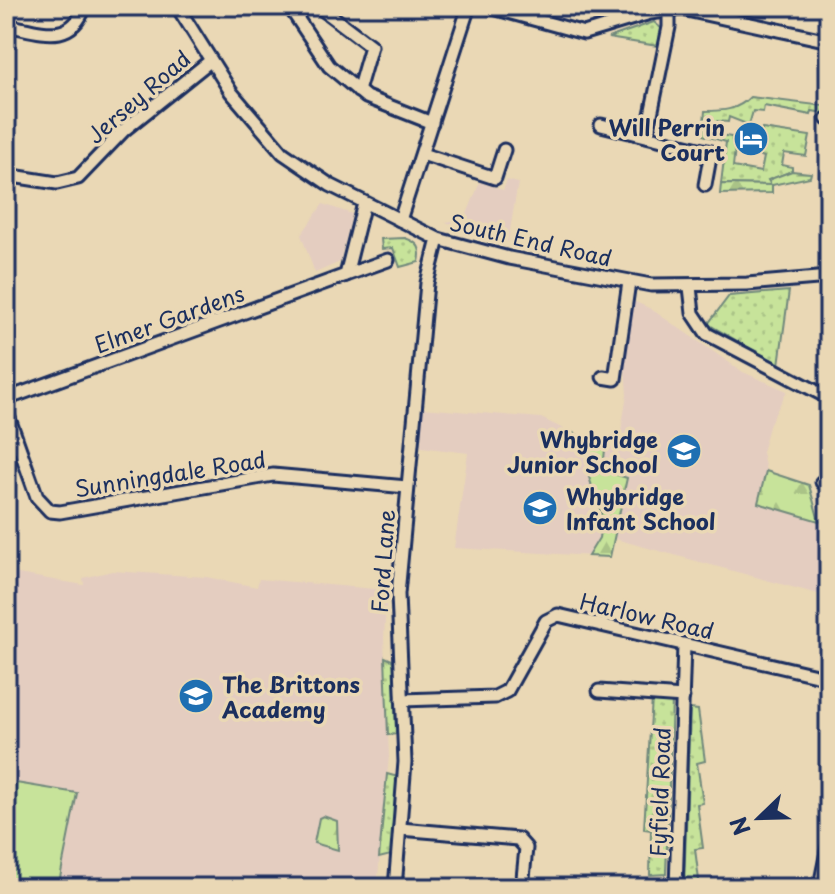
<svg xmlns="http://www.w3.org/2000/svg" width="835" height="894" font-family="'Playpen Sans',sans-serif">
<defs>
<pattern id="grass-dots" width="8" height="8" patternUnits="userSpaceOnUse" patternTransform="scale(2)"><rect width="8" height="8" fill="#c7e39a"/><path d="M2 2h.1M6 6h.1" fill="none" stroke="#aac387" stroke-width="1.8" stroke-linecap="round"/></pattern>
<pattern id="forest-firs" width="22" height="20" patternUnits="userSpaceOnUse" patternTransform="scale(2)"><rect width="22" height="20" fill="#c7e39a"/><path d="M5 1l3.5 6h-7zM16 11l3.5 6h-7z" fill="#aac387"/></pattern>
</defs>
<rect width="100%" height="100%" fill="#ead8b5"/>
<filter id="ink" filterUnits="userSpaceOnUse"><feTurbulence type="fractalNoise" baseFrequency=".0125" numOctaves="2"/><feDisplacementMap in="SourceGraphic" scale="16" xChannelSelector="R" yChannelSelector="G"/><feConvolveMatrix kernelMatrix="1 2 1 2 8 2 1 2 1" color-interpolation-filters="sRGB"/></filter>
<g filter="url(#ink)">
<g fill="#e4cdc0">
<polygon points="507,180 518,183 508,242 445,222 465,219 480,182 503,190"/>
<polygon points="323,204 352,214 340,262 315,273 301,235"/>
<polygon points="631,300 651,309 743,372 787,391 770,423 762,452 766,471 758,503 819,521 829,546 829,597 615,539 610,557 454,548 468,453 421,447 423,408 541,418 605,449 619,442 627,395 624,354"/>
<polygon points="112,571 206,577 257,587 259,579 387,590 384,638 389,756 377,888 6,888 6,572 84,585 83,578"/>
</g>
<g fill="url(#grass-dots)" stroke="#71897c" stroke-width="2">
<polygon points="654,22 662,29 658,46 608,38"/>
<path d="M750,97L825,106L824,113L812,111L811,115L764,106L763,112L753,111L749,125L729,117L728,122L717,121L715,134L747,140L745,149L735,148L733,167L761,172L764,157L758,155L762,129L810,136L806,156L784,153L782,165L792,167V171L769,180L772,185L721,184L726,142L703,135L705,111C723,111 738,110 750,97Z"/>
<path d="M405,238C419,243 422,248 419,262L400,267L393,248L382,249L381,239Z"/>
<polygon points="789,291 779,365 708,324 729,296"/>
<polygon points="385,657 392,660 394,665 396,734 388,735"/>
<polygon points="652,698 672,700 666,874 650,875 651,830 644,829"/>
<polygon points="690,709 698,710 705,761 697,763 703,803 697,804 703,848 695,849 700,888 684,888"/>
<polygon points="387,774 398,777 391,855 379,858"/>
</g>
<g fill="url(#forest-firs)" stroke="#71897c" stroke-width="2">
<polygon points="792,171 811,173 810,177 772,185 772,193 720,194 721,184 771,185 768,180"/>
<polygon points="575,434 605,449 603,470 627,478 610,557 588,556 599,538 602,517 589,477 590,456"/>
<polygon points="766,471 809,485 819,521 758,503"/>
<polygon points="323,816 337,821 338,850 314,843 319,818"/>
</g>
<polygon fill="#c7e39a" stroke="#71897c" stroke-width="2" points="16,783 77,793 58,888 6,888 6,833"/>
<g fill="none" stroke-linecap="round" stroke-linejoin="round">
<defs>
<g id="minor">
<polyline points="177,6 231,92 283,153 330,185 438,239 509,258 651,285 747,284 829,277"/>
<polyline points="289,6 329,66 366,97 432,123"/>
<polyline points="318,6 371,46 358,91"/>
<polyline points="486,6 584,33 650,13 682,9 829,41"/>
<path d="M6,25C40,31 71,46 85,6"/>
<polyline points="827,119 829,119"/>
<polyline points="601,125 711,152 705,185"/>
<polyline points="647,134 669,27 669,9"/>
<polyline points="422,154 495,178 504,150"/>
<polyline points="6,175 57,183 78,178 124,130 210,61"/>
<polyline points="400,220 469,6"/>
<polyline points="346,275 388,260"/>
<polyline points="690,287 693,313 707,334 829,398"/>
<polyline points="603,377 615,379 629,282"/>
<polyline points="6,399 346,275 364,203"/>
<polyline points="6,410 37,497 50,511 60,512 273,475 407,487"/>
<polyline points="822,482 829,484"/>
<polyline points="599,691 683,697"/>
<polyline points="402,700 495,697 507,691 546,621 558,615 829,678"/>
<polyline points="400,829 518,839 526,848 522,888"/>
<polyline points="821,881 829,842"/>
<polyline points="395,888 405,762 398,594 427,283 438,239"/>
<polyline points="676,888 684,645"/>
</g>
</defs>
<use href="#minor" stroke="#1b2f5e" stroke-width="17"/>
<use href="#minor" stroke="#ead8b5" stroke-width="11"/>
</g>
</g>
<defs>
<symbol id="hotel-disc" viewBox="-11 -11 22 22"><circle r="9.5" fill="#1f6fb2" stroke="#ead8b5"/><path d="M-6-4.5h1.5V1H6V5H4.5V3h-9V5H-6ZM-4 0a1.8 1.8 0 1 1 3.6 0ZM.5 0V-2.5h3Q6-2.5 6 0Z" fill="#fff"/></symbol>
<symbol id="school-disc" viewBox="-11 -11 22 22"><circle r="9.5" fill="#1f6fb2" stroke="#ead8b5"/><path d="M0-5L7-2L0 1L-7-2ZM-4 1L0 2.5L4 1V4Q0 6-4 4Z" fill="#fff"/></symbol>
</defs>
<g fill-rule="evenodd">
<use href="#hotel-disc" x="731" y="119" width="40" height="40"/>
<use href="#school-disc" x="664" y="431" width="40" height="40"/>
<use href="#school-disc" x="520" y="488" width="40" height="40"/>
<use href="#school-disc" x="176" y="676" width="40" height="40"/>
</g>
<g text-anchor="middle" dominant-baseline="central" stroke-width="7" stroke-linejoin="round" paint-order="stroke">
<g font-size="22" fill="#1b2f5e" stroke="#ead8b5">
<text transform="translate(138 96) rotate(-41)">Jersey Road</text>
<text transform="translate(531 239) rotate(13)">South End Road</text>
<text transform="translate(169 318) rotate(-20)">Elmer Gardens</text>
<text transform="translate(170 473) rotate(-9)">Sunningdale Road</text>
<text transform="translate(382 561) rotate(-86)">Ford Lane</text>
<text transform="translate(647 615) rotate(13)">Harlow Road</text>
<text transform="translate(659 792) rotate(-88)">Fyfield Road</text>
</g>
<g font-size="22" font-weight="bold" fill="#1b2f5e" stroke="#ead8b5" text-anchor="end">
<text x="725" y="126">Will Perrin<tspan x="725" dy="25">Court</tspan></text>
<text x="658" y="438">Whybridge<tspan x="658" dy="25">Junior School</tspan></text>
<text x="566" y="495" text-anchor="start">Whybridge<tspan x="566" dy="25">Infant School</tspan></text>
<text x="222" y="683" text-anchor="start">The Brittons<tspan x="222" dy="25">Academy</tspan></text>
</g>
</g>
<rect width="835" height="894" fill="none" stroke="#ead8b5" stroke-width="32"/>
<rect x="16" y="16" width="803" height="862" fill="none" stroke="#1b2f5e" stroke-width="3" filter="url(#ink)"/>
<g transform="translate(759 818) rotate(247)" stroke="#ead8b5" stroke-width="6" paint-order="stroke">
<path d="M0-6L14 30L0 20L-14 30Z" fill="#1b2f5e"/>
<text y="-12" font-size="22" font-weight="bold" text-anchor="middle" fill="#1b2f5e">N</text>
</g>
</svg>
